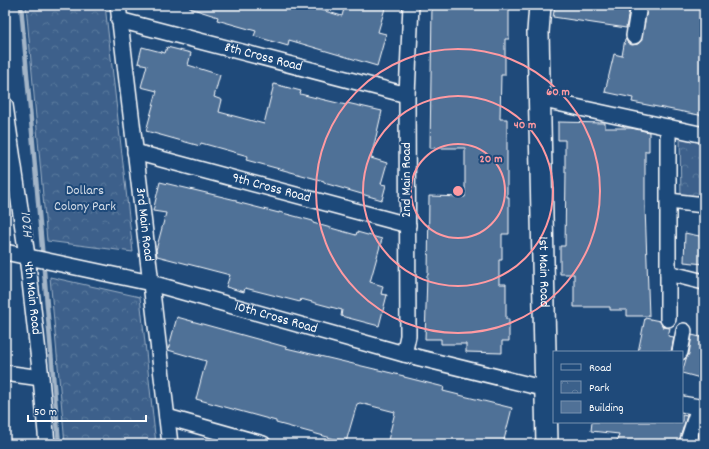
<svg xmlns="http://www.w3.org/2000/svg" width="709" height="449" font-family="Dekko,sans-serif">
<defs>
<pattern id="park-crowns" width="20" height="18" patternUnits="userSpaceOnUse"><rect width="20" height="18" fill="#3c618b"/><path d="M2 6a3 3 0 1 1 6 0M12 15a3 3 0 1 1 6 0" fill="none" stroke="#59799c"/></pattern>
</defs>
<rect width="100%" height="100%" fill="#1f4a7a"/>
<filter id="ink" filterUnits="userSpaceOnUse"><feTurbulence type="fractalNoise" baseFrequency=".025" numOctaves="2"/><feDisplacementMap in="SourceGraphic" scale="8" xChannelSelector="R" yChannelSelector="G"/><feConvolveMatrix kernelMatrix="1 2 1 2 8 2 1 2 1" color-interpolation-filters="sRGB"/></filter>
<g filter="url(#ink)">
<g fill="url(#park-crowns)" stroke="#9eb0c5">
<polygon points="26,5 105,5 133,252 47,241"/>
<polygon points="680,136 704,141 704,201 681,199"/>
<polygon points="50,277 140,297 156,444 65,444"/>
</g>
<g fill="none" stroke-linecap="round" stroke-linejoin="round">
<polyline stroke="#a3b5c8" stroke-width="4.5" points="21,5 59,444"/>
</g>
<g fill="#507197" stroke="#fff">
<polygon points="190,5 304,5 342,16 345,5 386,5 378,32 386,34 377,66 289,40 288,46 254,36 256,31 217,20 218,17 190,8"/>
<polygon points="432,5 509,6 509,39 505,39 505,75 501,75 500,119 507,119 507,197 509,197 509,234 502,234 502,260 499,260 499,284 506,284 506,319 509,319 509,341 502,341 502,353 466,352 466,344 441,344 441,339 425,339 427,275 428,275 429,196 465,197 465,148 430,148"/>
<polygon points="555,5 630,5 626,28 553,17"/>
<polygon points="648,5 704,5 704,26 701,39 704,39 704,116 632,102 633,98 605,92 614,54 622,56 625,39 628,43 632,45 638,44 641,41"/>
<polygon points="142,47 165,53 167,47 191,53 188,65 220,75 214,97 222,100 219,112 264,124 274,84 301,91 300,94 346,105 347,103 382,111 371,158 387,163 381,184 386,185 382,200 324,183 324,181 246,160 248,156 201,143 200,146 146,131 157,91 141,87 147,65 138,63"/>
<polygon points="558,122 605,123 605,128 631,128 649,132 649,151 645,151 645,207 649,316 627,316 627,310 610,310 610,307 574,307 574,274 560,274 560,246 565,246 566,172 565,172 565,140 558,140"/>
<polygon points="160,182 236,200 236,202 279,213 279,212 313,221 313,223 356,235 357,232 382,239 370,282 383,286 381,294 387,295 379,326 341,316 342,310 301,299 300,302 245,288 244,292 226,287 230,275 157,256 156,250 166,213 153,211"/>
<polygon points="685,233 704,237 704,264 684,262"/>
<polygon points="177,317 286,347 286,348 404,376 404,377 444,387 443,391 512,408 503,444 387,444 395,412 360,403 357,404 346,442 276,423 276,421 196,399 206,361 168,350"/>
<polygon points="645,318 660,321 663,327 670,328 668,336 674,337 671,352 638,352"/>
<polygon points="692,335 704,338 704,379 682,373 686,359 689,354"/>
<polygon points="682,415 687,416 678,444 616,444 619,434 591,431 592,422 682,422"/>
<polygon points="704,421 704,444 696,444"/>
</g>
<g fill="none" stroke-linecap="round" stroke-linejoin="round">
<defs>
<g id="street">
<path id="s1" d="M118,5L170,444"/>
<path id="s2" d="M119,20L407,95"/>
<polyline points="634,36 639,5"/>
<polyline points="539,99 704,135"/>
<path id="s3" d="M5,105L27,256L41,378L47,444"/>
<polyline points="668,127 668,319"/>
<path id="s4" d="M135,152L408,225"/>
<polyline points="669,201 704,205"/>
<path id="s5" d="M5,252L151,283L404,354L546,389L554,390"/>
<polyline points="668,273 704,282"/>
<polyline points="680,352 684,331"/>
<polyline points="404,354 408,336 407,95 411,5"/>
<polyline points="5,373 41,378"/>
<polyline points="682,404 704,408"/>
<polyline points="167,417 263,444"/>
<polyline points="687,444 699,407"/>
</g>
<g id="secondary">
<path id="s6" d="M540,5L538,32L547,444"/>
</g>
</defs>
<use href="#street" stroke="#fff" stroke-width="18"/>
<use href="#secondary" stroke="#fff" stroke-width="24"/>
<use href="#street" stroke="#1f4a7a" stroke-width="15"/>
<use href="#secondary" stroke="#1f4a7a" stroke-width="21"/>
</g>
</g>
<g fill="none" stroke="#ff9aa2" stroke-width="2">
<circle cx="458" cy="191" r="47"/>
<circle cx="458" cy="191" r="95"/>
<circle cx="458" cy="191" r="142"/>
</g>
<g text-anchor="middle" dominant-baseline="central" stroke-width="4" stroke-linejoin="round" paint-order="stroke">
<g font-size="14" fill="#fff" stroke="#1f4a7a">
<text stroke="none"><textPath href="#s2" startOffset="149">8th Cross Road</textPath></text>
<text transform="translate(407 180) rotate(-90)">2nd Main Road</text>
<text stroke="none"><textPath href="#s4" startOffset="141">9th Cross Road</textPath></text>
<text stroke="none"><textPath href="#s1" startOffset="221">3rd Main Road</textPath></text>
<text stroke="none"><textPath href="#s6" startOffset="267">1st Main Road</textPath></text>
<text stroke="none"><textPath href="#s3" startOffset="195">4th Main Road</textPath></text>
<text stroke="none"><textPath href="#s5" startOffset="279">10th Cross Road</textPath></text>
</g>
<g font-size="14" fill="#d8dfe8" stroke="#1f4a7a">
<text x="85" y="191">Dollars<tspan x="85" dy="16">Colony Park</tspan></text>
</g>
<g font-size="15" font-style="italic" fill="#d8e0e8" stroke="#1f4a7a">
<text transform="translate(28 226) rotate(-95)">H201</text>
</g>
</g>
<circle cx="458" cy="191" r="6" fill="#ff9aa2" stroke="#1f4a7a" stroke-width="2"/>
<g font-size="12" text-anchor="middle" font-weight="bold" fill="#ff9aa2" stroke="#1f4a7a" stroke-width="4" stroke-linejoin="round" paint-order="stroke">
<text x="558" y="95">60 m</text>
<text x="525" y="128">40 m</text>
<text x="491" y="162">20 m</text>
</g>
<rect width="709" height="449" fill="none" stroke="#1f4a7a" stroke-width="20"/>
<rect x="10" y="10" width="689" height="429" fill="none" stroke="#fff" stroke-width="1.5" filter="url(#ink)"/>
<rect x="553" y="351" width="130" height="72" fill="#1f4a7a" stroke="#7992af"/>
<rect x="561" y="364" width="20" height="6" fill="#1f4a7a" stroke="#7992af"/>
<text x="589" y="371" font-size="12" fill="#ffffff">Road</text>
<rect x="561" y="381" width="20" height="12" fill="url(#park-crowns)" stroke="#7992af"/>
<text x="589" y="391" font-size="12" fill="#ffffff">Park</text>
<rect x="561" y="401" width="20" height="12" fill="#507197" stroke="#7992af"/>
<text x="589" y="411" font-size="12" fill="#ffffff">Building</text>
<path d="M28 415v6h118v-6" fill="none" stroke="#ffffff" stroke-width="2"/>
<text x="34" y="415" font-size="12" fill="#ffffff" stroke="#1f4a7a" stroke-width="3" paint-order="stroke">50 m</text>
</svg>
